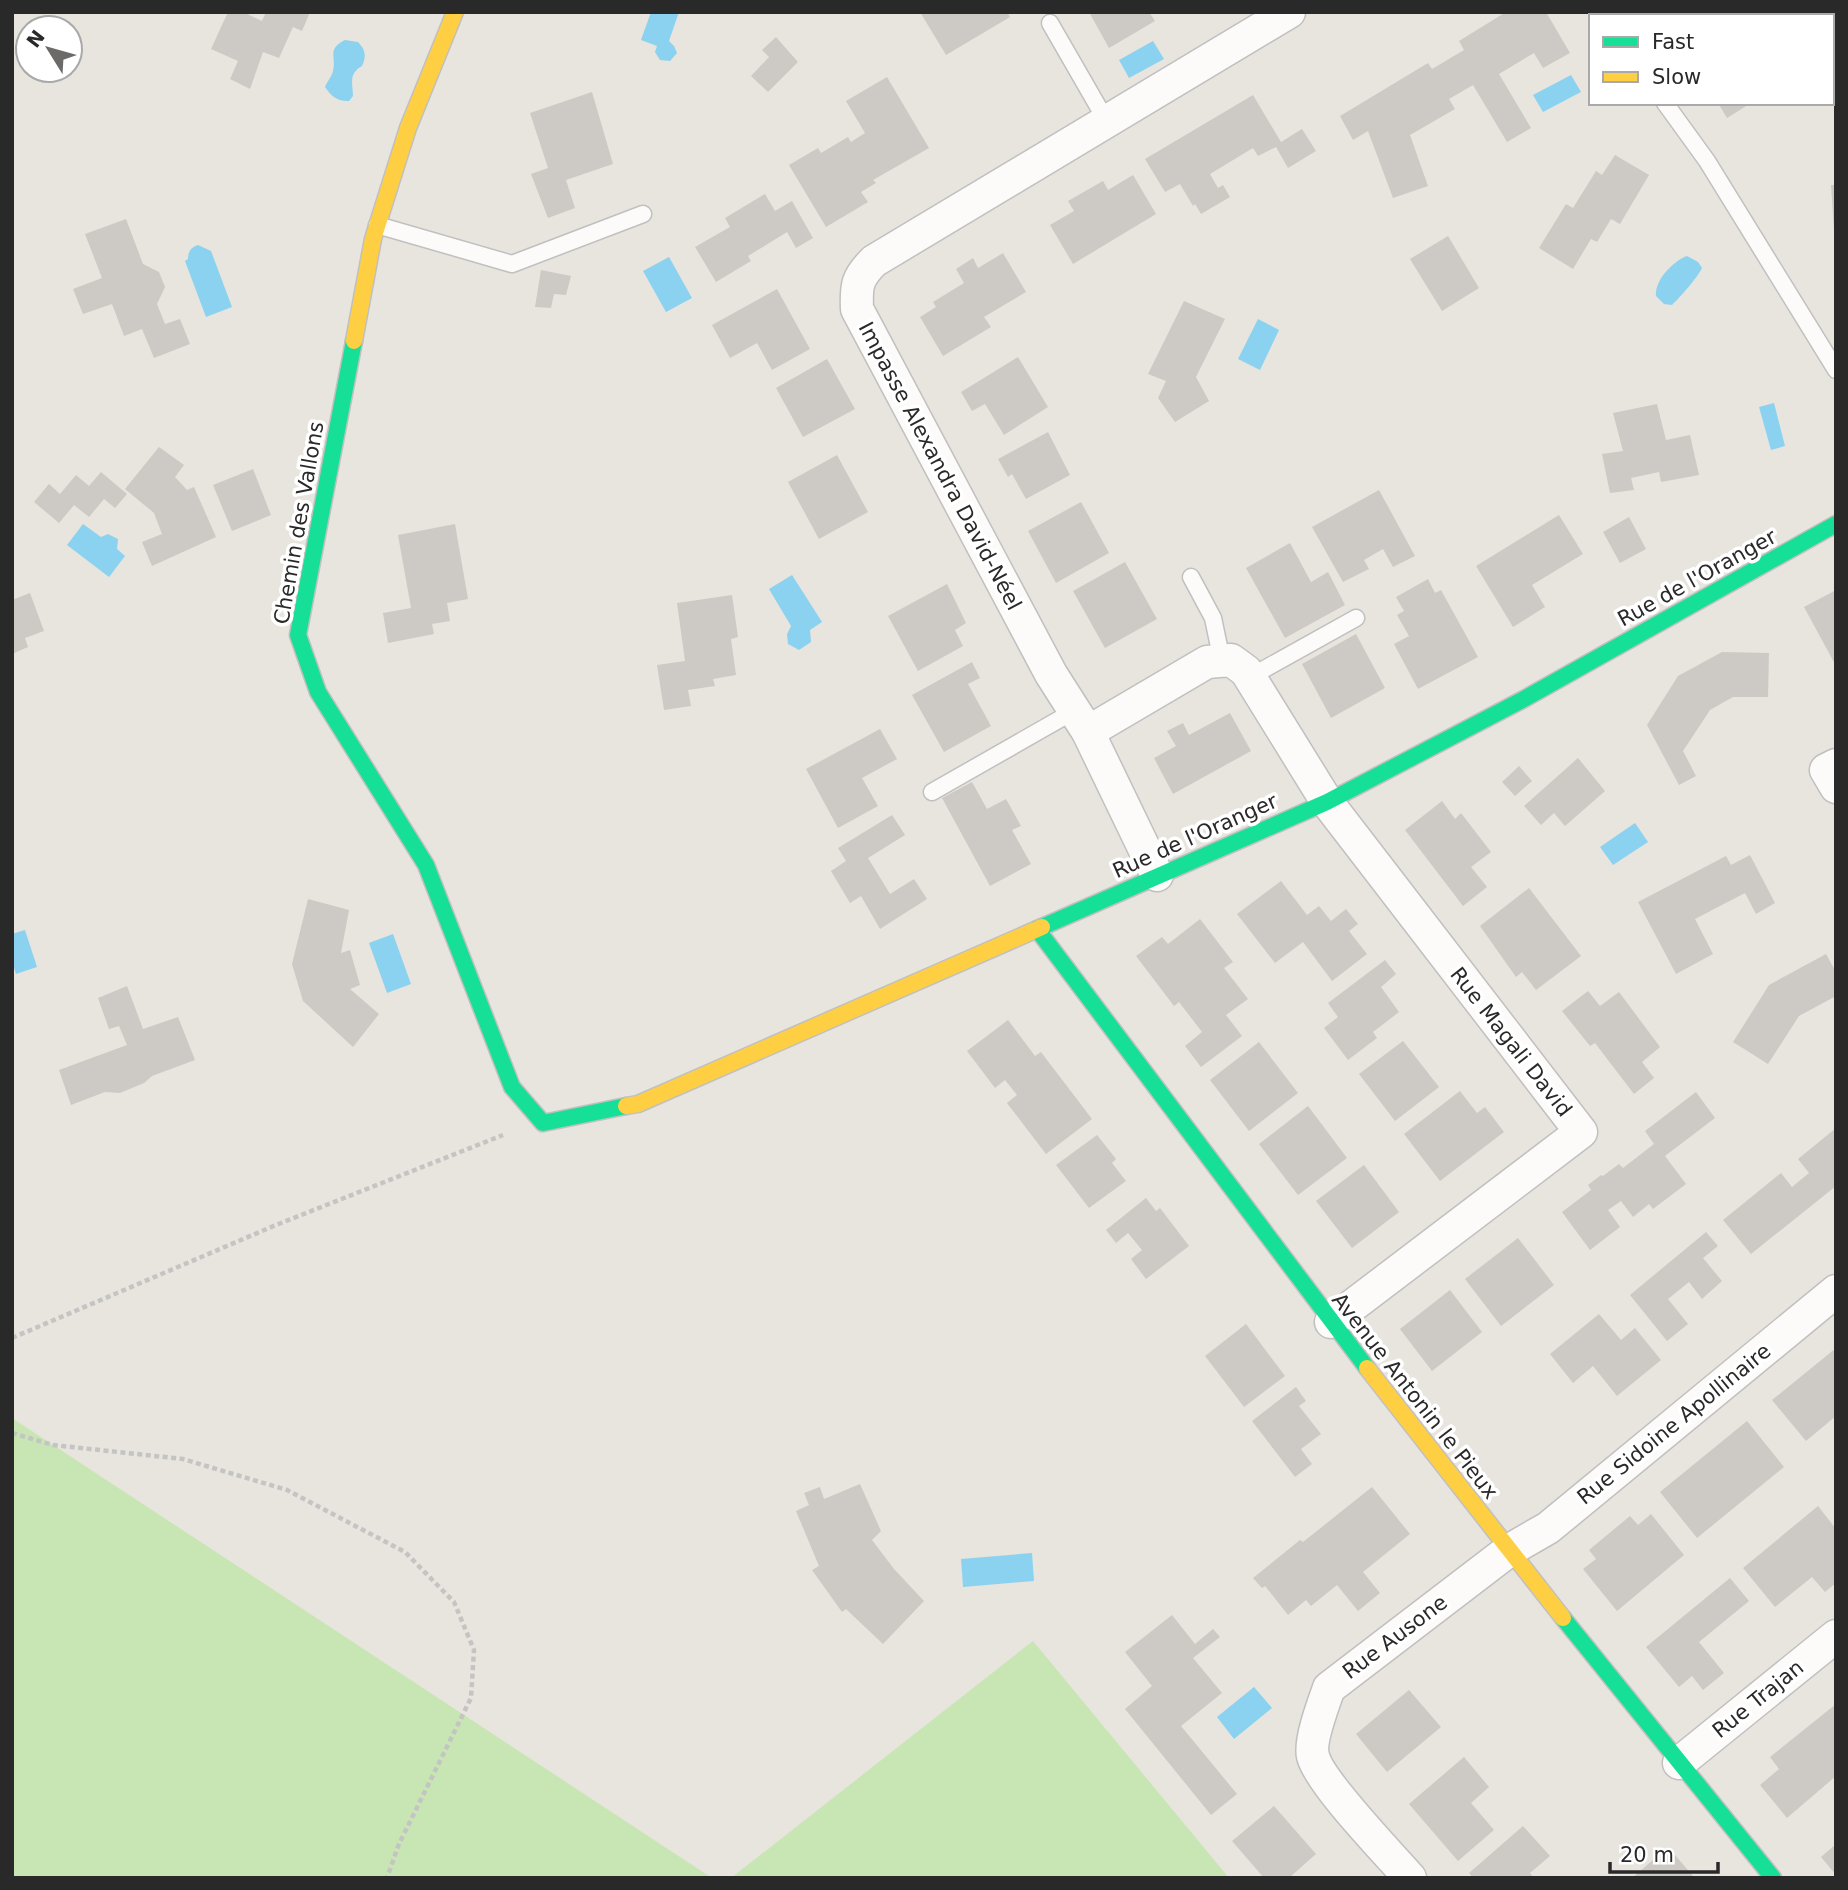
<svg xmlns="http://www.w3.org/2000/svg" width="1848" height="1890" font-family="'DejaVu Sans',sans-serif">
<rect width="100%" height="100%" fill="#e8e4de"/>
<g fill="#c7e6b4">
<polygon points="12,1418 712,1878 12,1878"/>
<polygon points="1033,1641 1229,1878 731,1878"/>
</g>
<g fill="#8bd2f0">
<polygon points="651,12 679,12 669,41 674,46 677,53 670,61 660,60 655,52 657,46 641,40"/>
<path d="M345,40L358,42C365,49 367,56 362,66C348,74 353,83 353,96L349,101C338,102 331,96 325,87C327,82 332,76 333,71C337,56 326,50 345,40Z"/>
<polygon points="1153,41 1164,59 1129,78 1119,60"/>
<polygon points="1571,75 1581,92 1543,112 1533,95"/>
<path d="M198,245L211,251L232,307L206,317L185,261L188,259C188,252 191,247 198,245Z"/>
<path d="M1687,256L1698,262L1702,268C1698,277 1680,297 1672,305L1664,304L1656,296C1654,281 1673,261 1687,256Z"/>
<polygon points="669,257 692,298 666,312 643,271"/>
<polygon points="1258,319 1279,330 1260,370 1238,359"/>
<polygon points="1774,403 1785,446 1771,450 1759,407"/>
<polygon points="83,524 101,537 108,534 118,539 117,549 125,556 109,577 67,545"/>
<polygon points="792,575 822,622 810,630 811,642 799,650 788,644 787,634 791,626 769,589"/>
<polygon points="1635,823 1648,842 1613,865 1600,847"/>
<polygon points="25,930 37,967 16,974 12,961 12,934"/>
<polygon points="393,934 411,984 387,993 369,943"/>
<polygon points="1032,1553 1034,1581 963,1587 961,1559"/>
<polygon points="1254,1687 1272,1708 1234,1739 1217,1717"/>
</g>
<g fill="#cdcac5">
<polygon points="228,12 243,12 262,21 266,12 310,12 302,31 293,27 279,58 263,52 250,89 230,79 238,61 211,49"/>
<polygon points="920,12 1007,12 1010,17 946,55"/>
<polygon points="1089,12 1149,12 1155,21 1109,48"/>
<polygon points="1506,12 1546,12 1570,53 1543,68 1534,53 1499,74 1531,128 1507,142 1473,85 1449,99 1455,109 1410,135 1428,186 1393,198 1368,131 1353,140 1340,116 1428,63 1432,69 1464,50 1459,41"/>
<polygon points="1799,12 1836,12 1836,49 1832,51 1832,16 1801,16"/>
<polygon points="776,37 798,62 768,92 751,76 769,57 762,50"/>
<polygon points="887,77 929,148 873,180 876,183 861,192 868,202 826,227 789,165 818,148 821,153 848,137 851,142 865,133 846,101"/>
<polygon points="592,92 613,164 566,180 575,208 548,218 531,174 548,168 530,113"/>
<polygon points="1253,95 1281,142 1302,129 1316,151 1288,168 1276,147 1258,156 1253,148 1210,174 1218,188 1223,185 1230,197 1201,214 1195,204 1193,206 1180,184 1165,192 1145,159"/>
<polygon points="1718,103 1751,103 1727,118"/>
<polygon points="1615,155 1649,175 1620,224 1611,219 1597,242 1591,239 1573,269 1539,248 1566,204 1573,208 1596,171 1602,175"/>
<polygon points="1133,175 1156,214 1073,264 1050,225 1074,211 1068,201 1103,181 1108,190"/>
<polygon points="1831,185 1836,185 1836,231 1834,231"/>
<polygon points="765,194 775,211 792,201 813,238 796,248 787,232 748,256 751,261 716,282 695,247 730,227 725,218"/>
<polygon points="126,219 143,264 159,272 165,287 157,304 165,324 180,319 190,344 154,358 142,329 124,336 112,304 83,314 73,289 102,278 85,234"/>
<polygon points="1448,236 1479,288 1442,311 1410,259"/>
<polygon points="1003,253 1026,292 984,317 991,327 943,356 920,317 936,307 933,302 964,283 956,269 973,258 978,268"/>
<polygon points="541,270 571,276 566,295 554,294 551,308 535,307"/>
<polygon points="777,289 810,349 772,370 757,343 730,358 712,325"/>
<polygon points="1184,301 1225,319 1196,377 1209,401 1175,422 1158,398 1166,381 1148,374"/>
<polygon points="1018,357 1048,407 1004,435 985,404 972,411 961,392"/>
<polygon points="827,359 855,409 803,437 776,388"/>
<polygon points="1657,404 1666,440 1690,435 1699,475 1661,482 1659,472 1631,478 1634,490 1610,493 1602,454 1623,451 1613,413"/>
<polygon points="1048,432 1070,475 1026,499 1012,474 1008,477 998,459"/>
<polygon points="159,447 184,465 175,477 187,490 194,487 216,537 152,566 142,542 162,534 154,513 125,489"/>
<polygon points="837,455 868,512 819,539 788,482"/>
<polygon points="253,469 271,515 232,531 213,485"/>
<polygon points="101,472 127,494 115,508 104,499 89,517 74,505 59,523 34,502 49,484 60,494 76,475 89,486"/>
<polygon points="1379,490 1415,556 1393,567 1383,549 1364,560 1369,569 1343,582 1312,527"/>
<polygon points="1081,502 1109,553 1056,583 1028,531"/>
<polygon points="1559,515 1583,554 1532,585 1545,607 1513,627 1476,566"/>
<polygon points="1629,517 1646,549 1620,563 1603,532"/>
<polygon points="455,524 468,599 447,603 450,621 432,624 434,634 388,643 383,613 411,608 398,535"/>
<polygon points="1290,543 1311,582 1328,572 1345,605 1285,638 1246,568"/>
<polygon points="1125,562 1157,619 1105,648 1073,591"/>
<polygon points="1428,579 1435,593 1441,590 1478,657 1418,689 1394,644 1409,636 1397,615 1404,611 1396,597"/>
<polygon points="947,584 966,623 955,630 963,646 918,671 888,616"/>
<polygon points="1836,590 1836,666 1804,607"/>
<polygon points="30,593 44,631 25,638 28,647 12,654 12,600"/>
<polygon points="732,595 738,637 731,639 736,675 713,679 715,686 688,690 691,706 664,710 657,665 685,661 677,603"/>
<polygon points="1356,634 1385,688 1331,718 1302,664"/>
<polygon points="1722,652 1769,653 1768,697 1733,697 1710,710 1683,751 1696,776 1679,785 1647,725 1678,676"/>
<polygon points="972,662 980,678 968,684 991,726 944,752 912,695"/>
<polygon points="1230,713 1251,751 1173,794 1154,758 1176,746 1167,731 1183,723 1189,735"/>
<polygon points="880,729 897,759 862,778 878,806 838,828 806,769"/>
<polygon points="1578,758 1605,791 1565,826 1554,813 1541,825 1524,806"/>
<polygon points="1519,766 1532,781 1515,796 1502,782"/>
<polygon points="972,782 987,809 1006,799 1021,826 1012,830 1031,864 990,886 942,798"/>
<polygon points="1442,801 1455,819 1461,813 1491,852 1471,867 1487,887 1463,906 1405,830"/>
<polygon points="892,815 905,835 868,858 890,894 914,879 927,899 880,929 861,896 850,903 831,871 846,861 838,848"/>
<polygon points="1750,855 1775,903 1756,914 1745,893 1695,919 1713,954 1676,974 1638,902 1726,856 1731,865"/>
<polygon points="1281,881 1307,915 1319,906 1331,921 1346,909 1358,924 1349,931 1367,954 1332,981 1303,942 1275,963 1237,914"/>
<polygon points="1529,888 1581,956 1536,990 1522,972 1516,977 1480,926"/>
<polygon points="308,899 349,910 341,953 350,950 360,985 350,989 379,1014 353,1047 303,1001 292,964"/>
<polygon points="1200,919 1233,962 1224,968 1248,999 1226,1015 1242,1036 1201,1067 1185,1046 1202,1032 1179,1002 1174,1006 1136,956 1162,937 1168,944"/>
<polygon points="1826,954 1836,972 1836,996 1799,1016 1768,1064 1733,1042 1769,985"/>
<polygon points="1385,960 1396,974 1381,987 1399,1012 1373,1032 1377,1038 1348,1060 1324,1028 1338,1017 1328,1003"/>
<polygon points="127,986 143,1029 178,1017 195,1060 152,1076 144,1083 120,1093 105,1092 71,1105 59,1070 127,1045 119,1026 109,1029 98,998"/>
<polygon points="1588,991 1600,1006 1619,992 1660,1047 1642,1062 1654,1078 1634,1094 1595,1043 1590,1046 1562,1011"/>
<polygon points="1008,1020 1035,1056 1041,1052 1092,1119 1046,1154 1007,1103 1017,1095 1005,1080 995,1088 967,1051"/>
<polygon points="1403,1041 1439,1087 1395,1121 1359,1074"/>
<polygon points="1259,1042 1298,1093 1249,1131 1210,1080"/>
<polygon points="1460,1091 1477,1113 1485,1107 1504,1132 1440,1181 1404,1134"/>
<polygon points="1696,1092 1715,1118 1665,1156 1686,1184 1653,1209 1649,1204 1633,1217 1621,1201 1608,1210 1620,1227 1590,1250 1562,1212 1591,1190 1588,1185 1601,1175 1603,1176 1619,1164 1623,1168 1654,1144 1645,1131"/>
<polygon points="1308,1106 1347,1158 1298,1195 1259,1144"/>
<polygon points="1836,1128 1836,1186 1751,1254 1723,1220 1781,1173 1792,1187 1809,1173 1798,1159"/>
<polygon points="1097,1135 1116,1159 1112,1163 1126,1181 1089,1208 1056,1165"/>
<polygon points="1364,1165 1399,1212 1352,1248 1316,1201"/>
<polygon points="1146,1198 1156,1211 1160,1208 1189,1246 1146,1279 1131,1259 1142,1250 1128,1233 1116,1243 1106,1230"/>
<polygon points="1706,1232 1718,1246 1703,1258 1722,1281 1702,1299 1689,1282 1668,1299 1688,1324 1667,1341 1630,1295"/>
<polygon points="1518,1238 1554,1285 1501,1326 1465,1279"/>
<polygon points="1450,1290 1482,1332 1432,1371 1400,1329"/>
<polygon points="1599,1314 1621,1340 1635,1328 1661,1360 1617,1396 1593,1366 1573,1383 1550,1354"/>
<polygon points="1246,1324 1285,1376 1244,1407 1205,1356"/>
<polygon points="1836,1348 1836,1416 1806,1441 1772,1400"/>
<polygon points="1296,1387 1306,1401 1299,1406 1321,1434 1301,1449 1312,1464 1295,1477 1252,1421"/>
<polygon points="1747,1421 1784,1467 1697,1538 1660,1492"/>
<polygon points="860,1484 881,1531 872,1540 894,1569 924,1601 883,1644 846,1609 842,1612 812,1570 819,1566 796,1511 809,1505 804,1493 820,1487 824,1499"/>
<polygon points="1372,1487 1410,1534 1363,1572 1380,1593 1358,1611 1337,1585 1311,1606 1306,1600 1288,1615 1265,1586 1262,1588 1253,1578 1300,1540 1303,1542"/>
<polygon points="1818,1506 1836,1529 1836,1583 1825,1592 1812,1577 1775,1607 1743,1568"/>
<polygon points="1651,1514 1684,1555 1617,1611 1583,1569 1596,1559 1589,1550 1630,1516 1638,1525"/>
<polygon points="1730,1578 1749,1601 1699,1642 1724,1673 1703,1690 1692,1676 1679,1687 1646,1647"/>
<polygon points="1172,1615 1195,1644 1213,1629 1220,1637 1193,1658 1222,1693 1181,1726 1237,1794 1211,1815 1125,1709 1152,1686 1125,1652"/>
<polygon points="1409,1690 1441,1727 1387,1772 1356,1734"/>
<polygon points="1836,1704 1836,1776 1787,1818 1760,1785 1779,1769 1770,1757"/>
<polygon points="1464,1757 1489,1787 1471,1803 1494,1830 1458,1861 1409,1804"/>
<polygon points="1274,1806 1316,1854 1289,1878 1264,1878 1232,1841"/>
<polygon points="1523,1826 1550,1856 1530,1873 1534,1878 1473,1878 1469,1873"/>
<polygon points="1836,1844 1836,1875 1821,1857"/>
<polygon points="1668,1847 1693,1876 1632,1878"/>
</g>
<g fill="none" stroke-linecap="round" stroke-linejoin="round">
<defs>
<g id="lane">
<polyline points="1607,12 1609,16"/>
<polyline points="1050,23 1107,122"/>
<polyline points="1665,103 1707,161 1836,370"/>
<polyline points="377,225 512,264 643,214"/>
<polyline points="1191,577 1213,618 1222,661"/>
<polyline points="1250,677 1356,618"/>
<polyline points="932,792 1074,711"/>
</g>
<g id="street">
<polyline points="1088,732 1207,662 1231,660 1246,671 1327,802 1581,1132 1331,1322"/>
<polyline points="1836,765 1826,770 1836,787"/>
<path d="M1157,875L1088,732L1051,674L857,309C856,285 857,278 874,261L1289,12"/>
<polyline points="1679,1763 1836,1636"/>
<path d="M1410,1878C1389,1854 1319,1782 1313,1756C1309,1742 1324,1702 1329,1688L1508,1551L1548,1528L1836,1291"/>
</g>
<g id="fast">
<polyline points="354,341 298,635 318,692 426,865 512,1087 543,1123 626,1106"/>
<polyline points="1042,927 1327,802 1524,699 1836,524"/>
<polyline points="1037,929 1367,1368"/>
<polyline points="1563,1618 1773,1878"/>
</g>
<g id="slow">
<polyline points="354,341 373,239 408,128 455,12"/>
<polyline points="626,1106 638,1104 1042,927"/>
<polyline points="1367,1368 1563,1618"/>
</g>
</defs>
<use href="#lane" stroke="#c1c0c0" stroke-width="19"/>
<use href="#street" stroke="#c1c0c0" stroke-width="35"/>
<use href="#fast" stroke="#c1c0c0" stroke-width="19"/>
<use href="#slow" stroke="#c1c0c0" stroke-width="19"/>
<g stroke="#c4c4c3" stroke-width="4.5" stroke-dasharray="5 3.5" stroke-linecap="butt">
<polyline points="12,1338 276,1225 503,1135"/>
<polyline points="12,1433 53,1445 183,1459 287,1490 405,1552 454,1602 474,1650 471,1698 399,1844 387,1878"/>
</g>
<use href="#lane" stroke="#fcfbfa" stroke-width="16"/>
<use href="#street" stroke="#fcfbfa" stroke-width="32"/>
<use href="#fast" stroke="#16e098" stroke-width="16"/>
<use href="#slow" stroke="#ffcf43" stroke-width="16"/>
</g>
<g text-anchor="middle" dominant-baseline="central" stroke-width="7" stroke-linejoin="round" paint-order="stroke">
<g font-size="21" fill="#292929" stroke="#fff">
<text transform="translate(940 466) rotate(62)">Impasse Alexandra David-Néel</text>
<text transform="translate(299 523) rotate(-80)">Chemin des Vallons</text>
<text transform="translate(1697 578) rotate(-29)">Rue de l'Oranger</text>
<text transform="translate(1195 836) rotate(-24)">Rue de l'Oranger</text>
<text transform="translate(1511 1042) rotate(52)">Rue Magali David</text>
<text transform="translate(1415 1396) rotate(52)">Avenue Antonin le Pieux</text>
<text transform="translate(1674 1424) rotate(-39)">Rue Sidoine Apollinaire</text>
<text transform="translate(1395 1637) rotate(-37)">Rue Ausone</text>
<text transform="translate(1758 1699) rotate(-39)">Rue Trajan</text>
</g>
</g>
<rect width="1848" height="1890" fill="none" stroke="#292929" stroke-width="28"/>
<rect x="1589" y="14" width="245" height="91" fill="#ffffff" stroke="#a9a9a9" stroke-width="2"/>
<rect x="1603" y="37" width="35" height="10" fill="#16e098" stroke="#a9a9a9" stroke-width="2"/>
<text x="1652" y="49" font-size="21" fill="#292929">Fast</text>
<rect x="1603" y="72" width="35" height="10" fill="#ffcf43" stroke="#a9a9a9" stroke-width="2"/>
<text x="1652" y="84" font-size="21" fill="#292929">Slow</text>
<g transform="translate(49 49) rotate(307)"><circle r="33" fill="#ffffff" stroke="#a9a9a9" stroke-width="2"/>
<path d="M0-5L12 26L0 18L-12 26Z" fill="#6c6a68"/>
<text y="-10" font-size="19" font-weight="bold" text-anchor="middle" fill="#292929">N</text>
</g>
<path d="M1610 1862v10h108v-10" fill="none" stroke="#292929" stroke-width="3.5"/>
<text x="1620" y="1862" font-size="21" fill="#292929" stroke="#ffffff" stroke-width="5" paint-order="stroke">20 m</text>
</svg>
